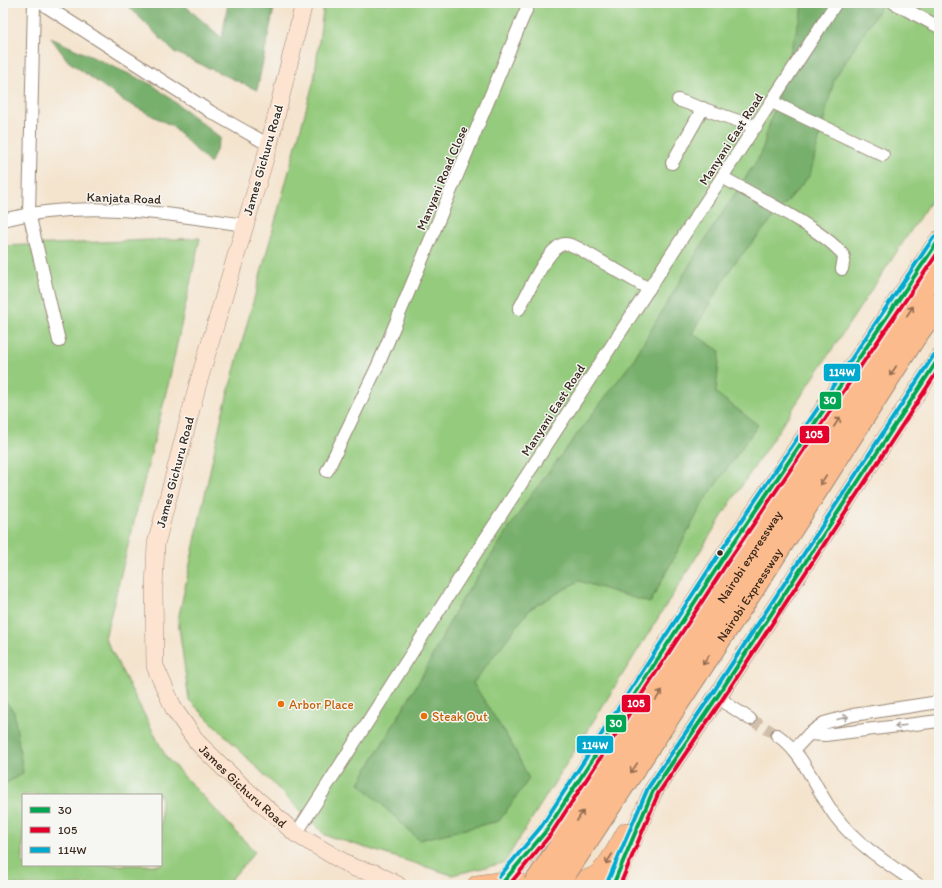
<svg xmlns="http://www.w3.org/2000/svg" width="942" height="888" font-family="Itim,sans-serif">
<rect width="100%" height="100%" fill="#f6f6f2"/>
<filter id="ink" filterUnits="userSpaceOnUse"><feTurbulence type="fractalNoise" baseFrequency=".025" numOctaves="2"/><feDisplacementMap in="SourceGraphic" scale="8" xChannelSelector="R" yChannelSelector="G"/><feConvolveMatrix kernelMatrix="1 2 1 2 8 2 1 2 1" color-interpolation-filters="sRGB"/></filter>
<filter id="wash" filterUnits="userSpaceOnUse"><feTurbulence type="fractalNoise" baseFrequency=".012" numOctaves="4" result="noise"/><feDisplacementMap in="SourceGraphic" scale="16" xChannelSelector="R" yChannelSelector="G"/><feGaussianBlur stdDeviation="0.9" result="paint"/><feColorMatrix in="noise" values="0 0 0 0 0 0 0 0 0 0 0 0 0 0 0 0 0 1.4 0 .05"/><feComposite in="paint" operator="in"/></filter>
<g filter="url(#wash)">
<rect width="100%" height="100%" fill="#f4e4ce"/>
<g fill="#94cb7d" stroke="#687a4e" fill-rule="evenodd">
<polygon points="324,3 939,3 939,188 731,502 504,863 452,875 325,835 189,700 178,620 222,415 314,80"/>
<path d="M200,238L169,381L105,638L166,757L255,852L226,885H3V246ZM23,795H161V865H23Z"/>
</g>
<g fill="#77af6c" stroke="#596c45">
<polygon points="125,3 182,3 222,38 228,3 275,3 257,90 174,52"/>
<polygon points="804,3 883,3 834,80 810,175 733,265 692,333 720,351 716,393 758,425 704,501 650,603 579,581 530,609 473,683 513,746 529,779 499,821 419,840 359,783 422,676 458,606 531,495 632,362 699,249 761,154"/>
<polygon points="51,38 153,85 221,138 210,164 172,126 124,101 68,61"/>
<polygon points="3,698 14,712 23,773 3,785"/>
</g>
</g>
<g filter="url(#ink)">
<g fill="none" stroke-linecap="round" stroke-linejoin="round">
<polyline stroke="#cfbfab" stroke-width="12" stroke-dasharray="12 6" stroke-linecap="butt" points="750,719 777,735"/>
<defs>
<g id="street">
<polyline points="34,3 29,213 59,341"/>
<polyline points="41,3 211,112 269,145"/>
<polyline points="894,3 939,27"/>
<polyline points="678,100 756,127"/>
<polyline points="772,102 883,155"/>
<polyline points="672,163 703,108"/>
<path d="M722,177C748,192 832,234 844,257L842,269"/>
<path d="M3,220C81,199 166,213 244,225"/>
<path d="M519,309C527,295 549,244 565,244C569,244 574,246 578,248L649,289"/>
<polyline points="327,471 379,363 529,3"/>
<polyline points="719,694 727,704 750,719"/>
<polyline points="809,734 825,735 939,721"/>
<path d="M777,735C805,754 816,791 836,817C858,846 890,865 919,885"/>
<polyline points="794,750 809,734 824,723 853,715 939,702"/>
<polyline points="296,834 468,565 836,3"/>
</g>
<g id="secondary">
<path id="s1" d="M304,3L269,145L197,387L156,544L154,589L155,666L174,709L197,742L243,787L296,834L354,868L375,873L398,885"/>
</g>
<g id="primary">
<path d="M552,868C566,880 585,886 600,872C609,864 620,843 626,832"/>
<polyline points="504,881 546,831 724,557 939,240"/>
<polyline points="477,885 504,881 528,885"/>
<polyline points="613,885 653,791 719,694 939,358"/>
</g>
<g id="highway">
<path id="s2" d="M559,848L939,265"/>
<path id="s3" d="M574,860L755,586L914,338L939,303"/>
</g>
</defs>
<use href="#street" stroke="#988776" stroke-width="14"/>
<use href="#secondary" stroke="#988776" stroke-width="18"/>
<use href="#primary" stroke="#988776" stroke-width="20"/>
<use href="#highway" stroke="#988776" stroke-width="24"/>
<use href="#street" stroke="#fff" stroke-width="12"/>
<use href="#secondary" stroke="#fde4d1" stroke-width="17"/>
<use href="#primary" stroke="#fbbb8d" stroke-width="19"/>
<use href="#highway" stroke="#fbbb8d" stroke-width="22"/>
<defs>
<g id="highway-bridge">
<polyline points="534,885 559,848"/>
<polyline points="557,885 574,860"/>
</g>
</defs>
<use href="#highway-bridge" stroke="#988776" stroke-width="24" stroke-linecap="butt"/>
<use href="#highway-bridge" stroke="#fbbb8d" stroke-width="22"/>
<defs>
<g id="bus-1">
<polyline points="504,881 546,831 724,557 939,240"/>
<polyline points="613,885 653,791 719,694 939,358"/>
</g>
<g id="bus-2">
<polyline points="509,885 551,834 729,560 939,251"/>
<polyline points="620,885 658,794 724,697 939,369"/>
</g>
<g id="bus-3">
<polyline points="499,877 541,827 719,554 934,237"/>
<polyline points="607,883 648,788 714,691 934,355"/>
</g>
</defs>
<use href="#bus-1" stroke="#f6f6f2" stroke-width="7"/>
<use href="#bus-2" stroke="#f6f6f2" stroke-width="7"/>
<use href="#bus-3" stroke="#f6f6f2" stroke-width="7"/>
<use href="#bus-1" stroke="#00a651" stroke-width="4"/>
<use href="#bus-2" stroke="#e4002b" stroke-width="4"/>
<use href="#bus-3" stroke="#00a9ce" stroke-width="4"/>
</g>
<defs><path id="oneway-shaft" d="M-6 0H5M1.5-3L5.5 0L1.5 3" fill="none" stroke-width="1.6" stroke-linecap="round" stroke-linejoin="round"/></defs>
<g stroke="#916b50">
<use href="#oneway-shaft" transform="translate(910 311) rotate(-57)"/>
<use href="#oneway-shaft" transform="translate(893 371) rotate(123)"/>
<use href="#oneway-shaft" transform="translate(837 422) rotate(-57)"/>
<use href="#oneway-shaft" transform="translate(823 480) rotate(123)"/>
<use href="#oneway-shaft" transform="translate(706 660) rotate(124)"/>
<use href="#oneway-shaft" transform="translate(659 695) rotate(-57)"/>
<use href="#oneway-shaft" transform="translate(634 768) rotate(124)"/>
<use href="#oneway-shaft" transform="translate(580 816) rotate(-57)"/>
<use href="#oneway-shaft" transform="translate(609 859) rotate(123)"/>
</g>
<g stroke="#a79f9a">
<use href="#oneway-shaft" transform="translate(843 718) rotate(-14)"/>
<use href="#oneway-shaft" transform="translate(900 726) rotate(173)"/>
</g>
</g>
<circle fill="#3b2a1e" stroke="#f6f6f2" stroke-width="1.5" cx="720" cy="553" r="3.5"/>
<g fill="#e8710a" stroke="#f6f6f2" stroke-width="1.5">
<circle cx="281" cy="704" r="4"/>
<circle cx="424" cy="716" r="4"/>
</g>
<g text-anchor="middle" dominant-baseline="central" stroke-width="3" stroke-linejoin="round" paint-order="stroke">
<g font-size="13" fill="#3b2a1e" stroke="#f6f6f2">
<text transform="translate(731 139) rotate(-57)">Manyani East Road</text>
<text transform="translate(263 160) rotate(-74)">James Gichuru Road</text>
<text transform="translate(442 178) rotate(-67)">Manyani Road Close</text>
<text transform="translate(124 198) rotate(2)">Kanjata Road</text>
<text transform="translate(553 410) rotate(-57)">Manyani East Road</text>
<text transform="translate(175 472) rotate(-75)">James Gichuru Road</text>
<text stroke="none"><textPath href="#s2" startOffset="348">Nairobi expressway</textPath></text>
<text stroke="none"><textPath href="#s3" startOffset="318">Nairobi Expressway</textPath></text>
<text stroke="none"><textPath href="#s1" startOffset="834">James Gichuru Road</textPath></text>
</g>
<g font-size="13" fill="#c56008" stroke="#f6f6f2" text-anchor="start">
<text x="289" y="704">Arbor Place</text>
<text x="432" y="716">Steak Out</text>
</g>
</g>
<g stroke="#f6f6f2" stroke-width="1.5">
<rect x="823" y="363" width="38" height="19" rx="4" fill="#00a9ce"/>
<rect x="819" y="391" width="23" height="19" rx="4" fill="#00a651"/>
<rect x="799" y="425" width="31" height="19" rx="4" fill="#e4002b"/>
<rect x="621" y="694" width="30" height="19" rx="4" fill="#e4002b"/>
<rect x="605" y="714" width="22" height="19" rx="4" fill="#00a651"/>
<rect x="576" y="735" width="38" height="19" rx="4" fill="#00a9ce"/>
</g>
<g font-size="11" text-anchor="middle" font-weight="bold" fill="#fff">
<text x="842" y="376">114W</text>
<text x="830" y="404">30</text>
<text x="814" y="438">105</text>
<text x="636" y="707">105</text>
<text x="616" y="727">30</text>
<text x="595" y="749">114W</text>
</g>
<rect width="942" height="888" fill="none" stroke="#f6f6f2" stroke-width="16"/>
<rect x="22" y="794" width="140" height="72" fill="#f6f6f2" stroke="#aba49d"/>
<rect x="30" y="807" width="20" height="6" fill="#00a651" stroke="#aba49d"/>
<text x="58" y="814" font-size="12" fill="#3b2a1e">30</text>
<rect x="30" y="827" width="20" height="6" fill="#e4002b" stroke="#aba49d"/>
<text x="58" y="834" font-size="12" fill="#3b2a1e">105</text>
<rect x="30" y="847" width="20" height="6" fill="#00a9ce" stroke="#aba49d"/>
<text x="58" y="854" font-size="12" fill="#3b2a1e">114W</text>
</svg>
